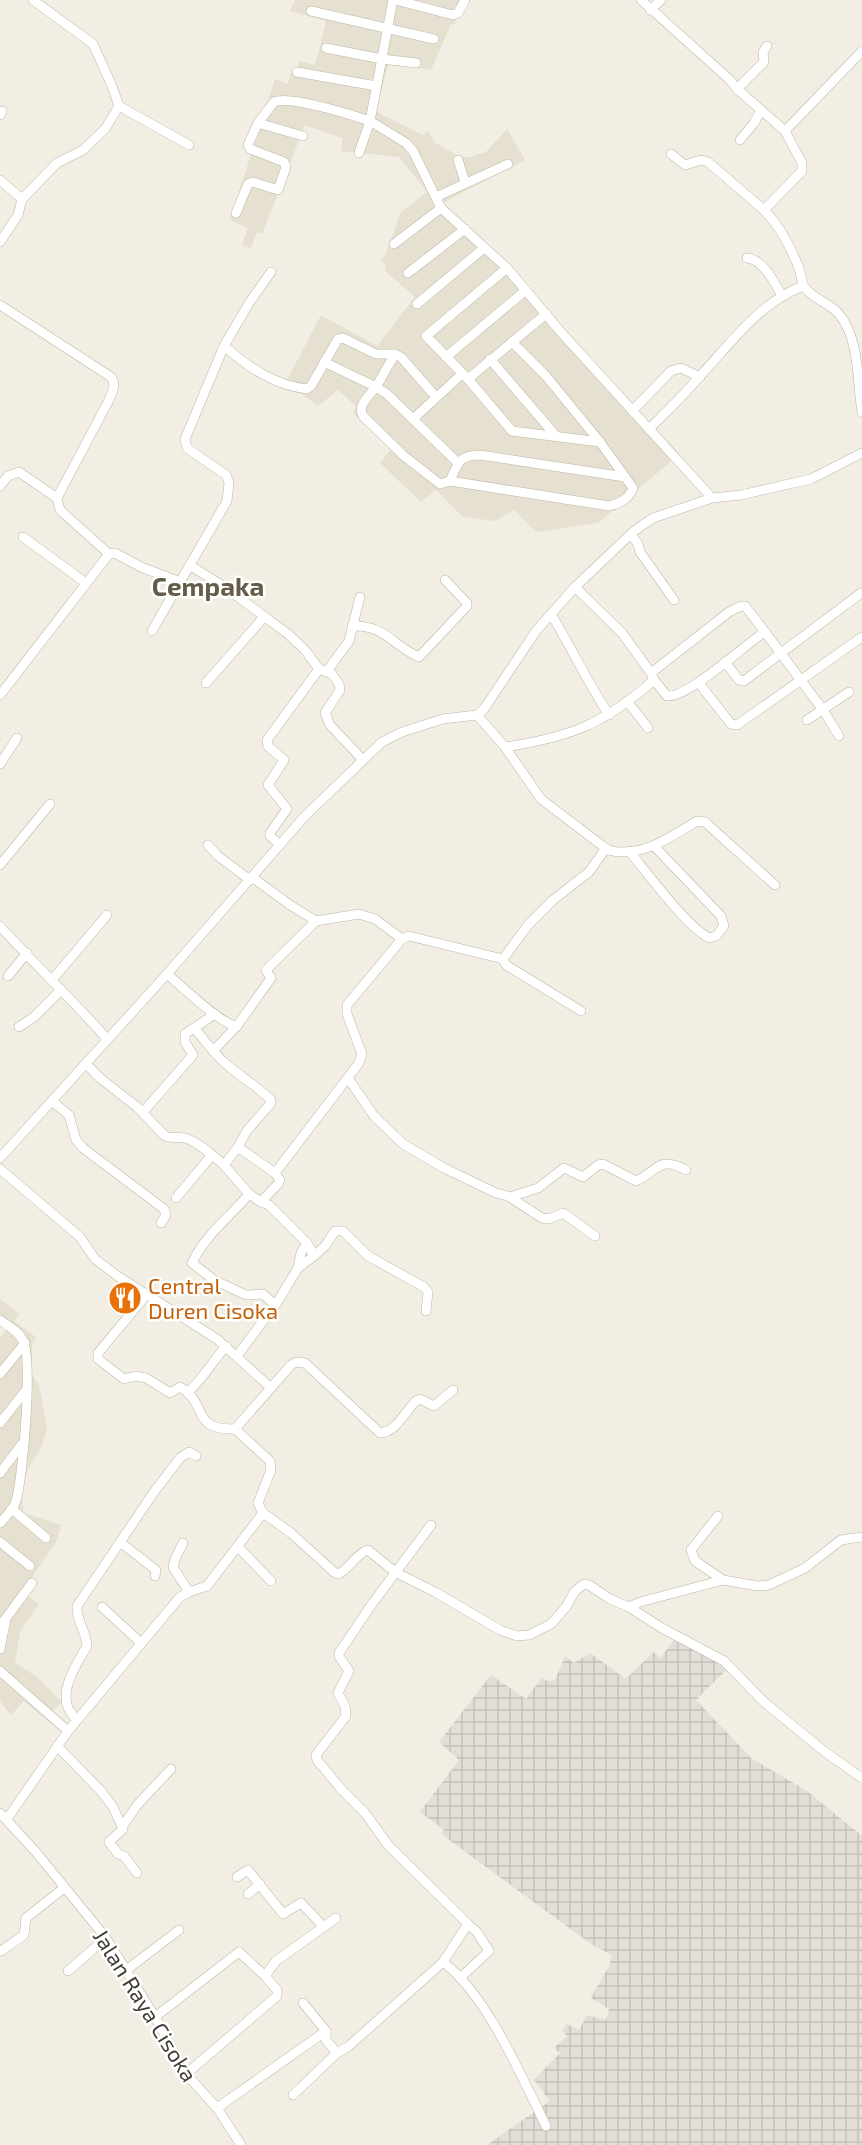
<svg xmlns="http://www.w3.org/2000/svg" width="862" height="2145" font-family="'Exo 2',sans-serif">
<defs>
<pattern id="industrial-grid" width="8" height="8" patternUnits="userSpaceOnUse" patternTransform="scale(1.5)"><rect width="8" height="8" fill="#e3dfd8"/><path d="M0 4h8M4 0v8" fill="none" stroke="#c4c0ba"/></pattern>
</defs>
<rect width="100%" height="100%" fill="#f2eee3"/>
<g fill="#e6e0d1">
<polygon points="295,0 462,0 454,25 451,24 431,70 389,64 375,111 422,135 429,131 434,142 460,157 470,157 486,152 507,129 525,160 437,206 485,252 680,454 598,523 536,532 514,510 495,521 463,517 436,490 421,502 380,463 391,449 354,414 356,406 338,390 318,406 286,382 321,315 377,346 415,297 385,271 385,264 381,260 385,256 401,212 427,192 399,157 341,151 343,138 305,125 262,234 257,232 251,248 242,245 248,228 230,220 275,79 288,84 291,72 296,72 299,61 315,65 320,46 326,21 290,11"/>
<polygon points="0,1299 20,1314 14,1321 36,1337 32,1344 32,1375 39,1385 47,1428 42,1446 28,1469 21,1496 24,1513 61,1525 56,1542 32,1577 38,1582 28,1596 39,1604 20,1632 15,1662 38,1678 62,1702 53,1711 68,1724 61,1732 24,1701 11,1715 0,1701 0,1338 7,1329 0,1323"/>
</g>
<polygon fill="url(#industrial-grid)" points="674,1639 728,1668 696,1700 751,1758 807,1791 862,1836 862,2145 487,2145 550,2101 534,2080 560,2053 554,2048 567,2036 562,2030 567,2024 579,2030 587,2015 606,2020 609,2009 591,1998 609,1966 612,1955 591,1944 441,1834 444,1830 420,1812 459,1760 439,1742 491,1675 526,1699 542,1677 547,1681 555,1680 565,1656 574,1663 590,1653 626,1679 653,1652 661,1658"/>
<g fill="none" stroke-linecap="round" stroke-linejoin="round">
<defs>
<g id="minor">
<polyline points="393,0 370,121 406,143 413,151 441,208 507,268 559,330 712,498"/>
<polyline points="395,0 453,15 458,13 465,0"/>
<path d="M641,0L730,80L737,89L785,131L802,163V171L764,210C779,225 791,248 799,268C801,274 801,281 804,286C812,299 830,303 839,314C860,340 857,381 862,412"/>
<polyline points="650,10 661,0"/>
<polyline points="311,11 434,39"/>
<polyline points="326,48 382,59 416,63"/>
<polyline points="297,72 376,86"/>
<polyline points="737,89 764,62 763,52 767,46"/>
<polyline points="119,106 189,145"/>
<polyline points="0,115 2,111"/>
<polyline points="258,123 303,136"/>
<polyline points="785,131 862,51"/>
<polyline points="740,140 754,123 761,110"/>
<polyline points="671,154 685,165 701,160 708,162 764,210"/>
<polyline points="458,160 465,182"/>
<polyline points="0,180 22,199 18,215 0,242"/>
<polyline points="436,197 508,164"/>
<polyline points="22,199 57,163 83,150 105,129 119,106 112,86 93,44 33,0"/>
<path d="M236,213L248,184L253,182L278,190L286,167L284,162L250,149L248,145L258,123L274,102C289,95 352,115 370,121L359,153"/>
<polyline points="394,244 441,208"/>
<path d="M747,258C764,260 774,282 782,296"/>
<polyline points="507,268 426,336 468,379 512,431 600,442"/>
<polyline points="408,273 465,229"/>
<polyline points="417,304 484,248"/>
<path d="M0,305L111,377C117,385 112,392 109,400L57,498L60,510L109,554L115,553L141,567L180,582L227,501L229,482L226,475L187,448L185,439L224,346L249,303L271,272"/>
<path d="M224,346C248,367 274,385 307,389L311,386L338,339L343,338L376,354H395L401,357L436,397"/>
<polyline points="446,357 526,290"/>
<polyline points="490,359 556,436"/>
<polyline points="324,362 376,387 395,354"/>
<polyline points="468,379 546,314"/>
<polyline points="632,411 671,371 681,368 700,377"/>
<polyline points="413,419 462,374"/>
<path d="M649,429C666,412 684,395 700,376C731,343 759,303 803,286"/>
<path d="M458,463L387,394L376,387C369,396 357,405 363,416L404,456L440,484L450,481C458,463 459,455 480,455L625,477"/>
<path d="M450,481L609,506C619,504 630,498 633,488L600,442L546,376L512,342"/>
<polyline points="0,486 8,476 19,472 57,498"/>
<polyline points="631,534 638,544 640,552 674,600"/>
<polyline points="23,537 86,583"/>
<polyline points="191,566 223,586 288,634 305,650 319,669 332,674 339,684 340,690 325,713 330,725 363,760"/>
<polyline points="575,587 622,633 651,673"/>
<path d="M741,606H745L765,632C744,645 688,698 667,696L654,680L651,673L729,612Z"/>
<path d="M551,614C571,647 588,683 609,715"/>
<path d="M352,626C384,624 393,646 419,657L467,606V603L445,580"/>
<polyline points="152,631 180,582"/>
<polyline points="765,632 823,710 839,736"/>
<polyline points="725,662 739,680 744,681 861,593"/>
<polyline points="327,671 349,641 360,597"/>
<polyline points="698,682 731,724 737,725 862,637"/>
<polyline points="206,683 264,617"/>
<polyline points="0,695 109,554"/>
<polyline points="627,701 648,728"/>
<path d="M477,715L505,747C571,737 604,724 654,680"/>
<polyline points="807,720 849,692"/>
<path d="M505,747L541,799L608,850C640,859 671,837 697,821L705,822L775,885"/>
<polyline points="0,764 17,738"/>
<polyline points="208,845 218,856 250,880"/>
<polyline points="280,845 270,836 270,833 287,809 268,785 284,760 268,746 267,740 319,669"/>
<path d="M629,851C645,870 690,931 710,938L716,936L724,926L721,916L654,846"/>
<polyline points="0,865 50,804"/>
<polyline points="252,877 290,905 316,921 359,914 375,919 402,939"/>
<path d="M0,926C35,965 73,1000 107,1039"/>
<polyline points="503,959 506,965 581,1011"/>
<path d="M167,974C181,985 221,1025 237,1026L271,978L266,970L316,921"/>
<polyline points="8,976 27,953"/>
<polyline points="52,980 107,915"/>
<polyline points="19,1027 34,1017 61,990"/>
<path d="M194,1028C205,1040 214,1054 226,1064C241,1077 257,1086 271,1100V1103L246,1132L238,1147L275,1173"/>
<polyline points="213,1051 237,1026"/>
<path d="M86,1064L100,1078L137,1107L165,1136C173,1140 180,1135 188,1139C201,1144 213,1156 224,1165"/>
<polyline points="348,1078 374,1116 403,1144 444,1168 496,1193 508,1196 542,1218 549,1219 563,1213 595,1236"/>
<polyline points="53,1102 69,1115 76,1140 83,1148 164,1209 166,1215 161,1223"/>
<polyline points="143,1112 193,1055 185,1042 185,1034 215,1014"/>
<polyline points="238,1147 224,1165 249,1194 261,1202"/>
<polyline points="0,1158 167,974 304,817 382,742 402,732 443,719 477,715 484,709 536,631 575,587 634,531 653,518 712,498 741,495 811,479 862,453"/>
<polyline points="0,1169 80,1237 95,1259 119,1277 217,1339 270,1387"/>
<path d="M249,1194C231,1216 204,1236 192,1263L214,1280L246,1295L263,1294L275,1305"/>
<path d="M510,1197L538,1188L564,1168L583,1177L598,1165L603,1164L636,1181C658,1171 659,1155 686,1170"/>
<polyline points="176,1198 212,1155"/>
<polyline points="298,1268 301,1253 307,1243"/>
<path d="M147,1294L98,1353V1359L124,1379L136,1376L146,1378L170,1393L180,1387C209,1403 189,1430 235,1429"/>
<polyline points="426,1311 428,1292 424,1287 368,1256 343,1231 335,1231 325,1246 314,1256 307,1243 269,1205 261,1202 278,1184 280,1180 275,1173 359,1063 362,1054 347,1014 347,1005 402,939 409,936 503,959 528,925 553,900 589,872 606,848"/>
<path d="M0,1320C8,1326 19,1331 23,1341C33,1360 23,1478 16,1501C14,1509 5,1517 0,1523"/>
<polyline points="237,1356 278,1301 298,1268 314,1256"/>
<polyline points="0,1374 25,1343"/>
<path d="M188,1392C203,1379 212,1362 226,1346"/>
<polyline points="0,1423 27,1389"/>
<polyline points="0,1473 22,1444"/>
<polyline points="12,1509 46,1538"/>
<path d="M263,1513L258,1503L271,1470L270,1461L235,1429L291,1365L296,1362L305,1363L380,1433C396,1433 405,1411 416,1401L420,1399L434,1406L453,1390"/>
<polyline points="718,1516 691,1550 695,1561 723,1580"/>
<polyline points="0,1542 30,1566"/>
<polyline points="120,1542 156,1570 155,1576"/>
<polyline points="183,1543 175,1559 173,1567 189,1592"/>
<polyline points="238,1547 271,1581"/>
<polyline points="102,1607 141,1643"/>
<polyline points="629,1607 640,1602 723,1580 758,1586 769,1585 805,1568 841,1540 862,1537"/>
<polyline points="0,1626 32,1583"/>
<polyline points="0,1649 6,1619"/>
<polyline points="0,1671 68,1731"/>
<path d="M76,1720C74,1716 70,1712 68,1708C60,1688 78,1662 87,1646C86,1631 76,1620 77,1606L154,1492L180,1458L189,1452L196,1456"/>
<polyline points="57,1746 100,1790 113,1807 123,1829 109,1842 118,1854 124,1856 137,1873"/>
<polyline points="0,1813 35,1851 106,1938 155,2017 186,2074 217,2108 241,2145"/>
<path d="M7,1819L68,1731L180,1597L189,1592L207,1586L263,1513L291,1533L334,1572L338,1574C350,1569 355,1554 368,1550L395,1572L435,1592L500,1630L517,1636L529,1635L551,1624L566,1607L575,1591L584,1584L589,1585L610,1599L629,1607L662,1628L724,1661L764,1702L825,1752L862,1778"/>
<polyline points="122,1827 138,1804 171,1769"/>
<polyline points="237,1877 248,1870 283,1914 301,1903 323,1926"/>
<polyline points="248,1894 260,1884"/>
<polyline points="1,1951 24,1935 26,1918 64,1888"/>
<path d="M443,1962C487,1995 521,2076 546,2126"/>
<polyline points="68,1971 106,1938"/>
<polyline points="125,1971 179,1930"/>
<polyline points="460,1978 489,1951 477,1932 468,1924"/>
<polyline points="303,2003 326,2031"/>
<polyline points="155,2017 239,1952 265,1976"/>
<polyline points="186,2074 277,1996 277,1990 265,1976 276,1961 336,1918"/>
<polyline points="293,2095 337,2053"/>
<polyline points="217,2108 326,2031 326,2040 337,2053 349,2046 443,1962 468,1924 388,1845 365,1813 342,1790 317,1760 316,1755 346,1716 345,1706 338,1693 349,1671 339,1656 339,1653 372,1604 431,1525"/>
</g>
</defs>
<use href="#minor" stroke="#bdb6a6" stroke-width="10"/>
<use href="#minor" stroke="#fff" stroke-width="9"/>
</g>
<defs>
<symbol id="restaurant-disc" viewBox="-11 -11 22 22"><circle r="9.5" fill="#e8710a" stroke="#fff"/><path d="M-5-6h1v4h1v-4h1v4h1v-4h1v5L-1.5 .5V6h-2V.5L-5-1ZM5-6V6H3V1.5H1.5Q1.5-4 5-6Z" fill="#fff"/></symbol>
</defs>
<g fill-rule="evenodd">
<use href="#restaurant-disc" x="106" y="1279" width="38" height="38"/>
</g>
<g text-anchor="middle" dominant-baseline="central" stroke-width="5" stroke-linejoin="round" paint-order="stroke">
<g font-size="22" fill="#c56008" stroke="#fff" text-anchor="start">
<text x="148" y="1285">Central<tspan x="148" dy="25">Duren Cisoka</tspan></text>
</g>
<g font-size="22" fill="#433e33" stroke="#fff">
<text transform="translate(146 2005) rotate(58)">Jalan Raya Cisoka</text>
</g>
<g font-size="26" font-weight="bold" fill="#665c4a" stroke="#fff">
<text x="208" y="585">Cempaka</text>
</g>
</g>
</svg>
